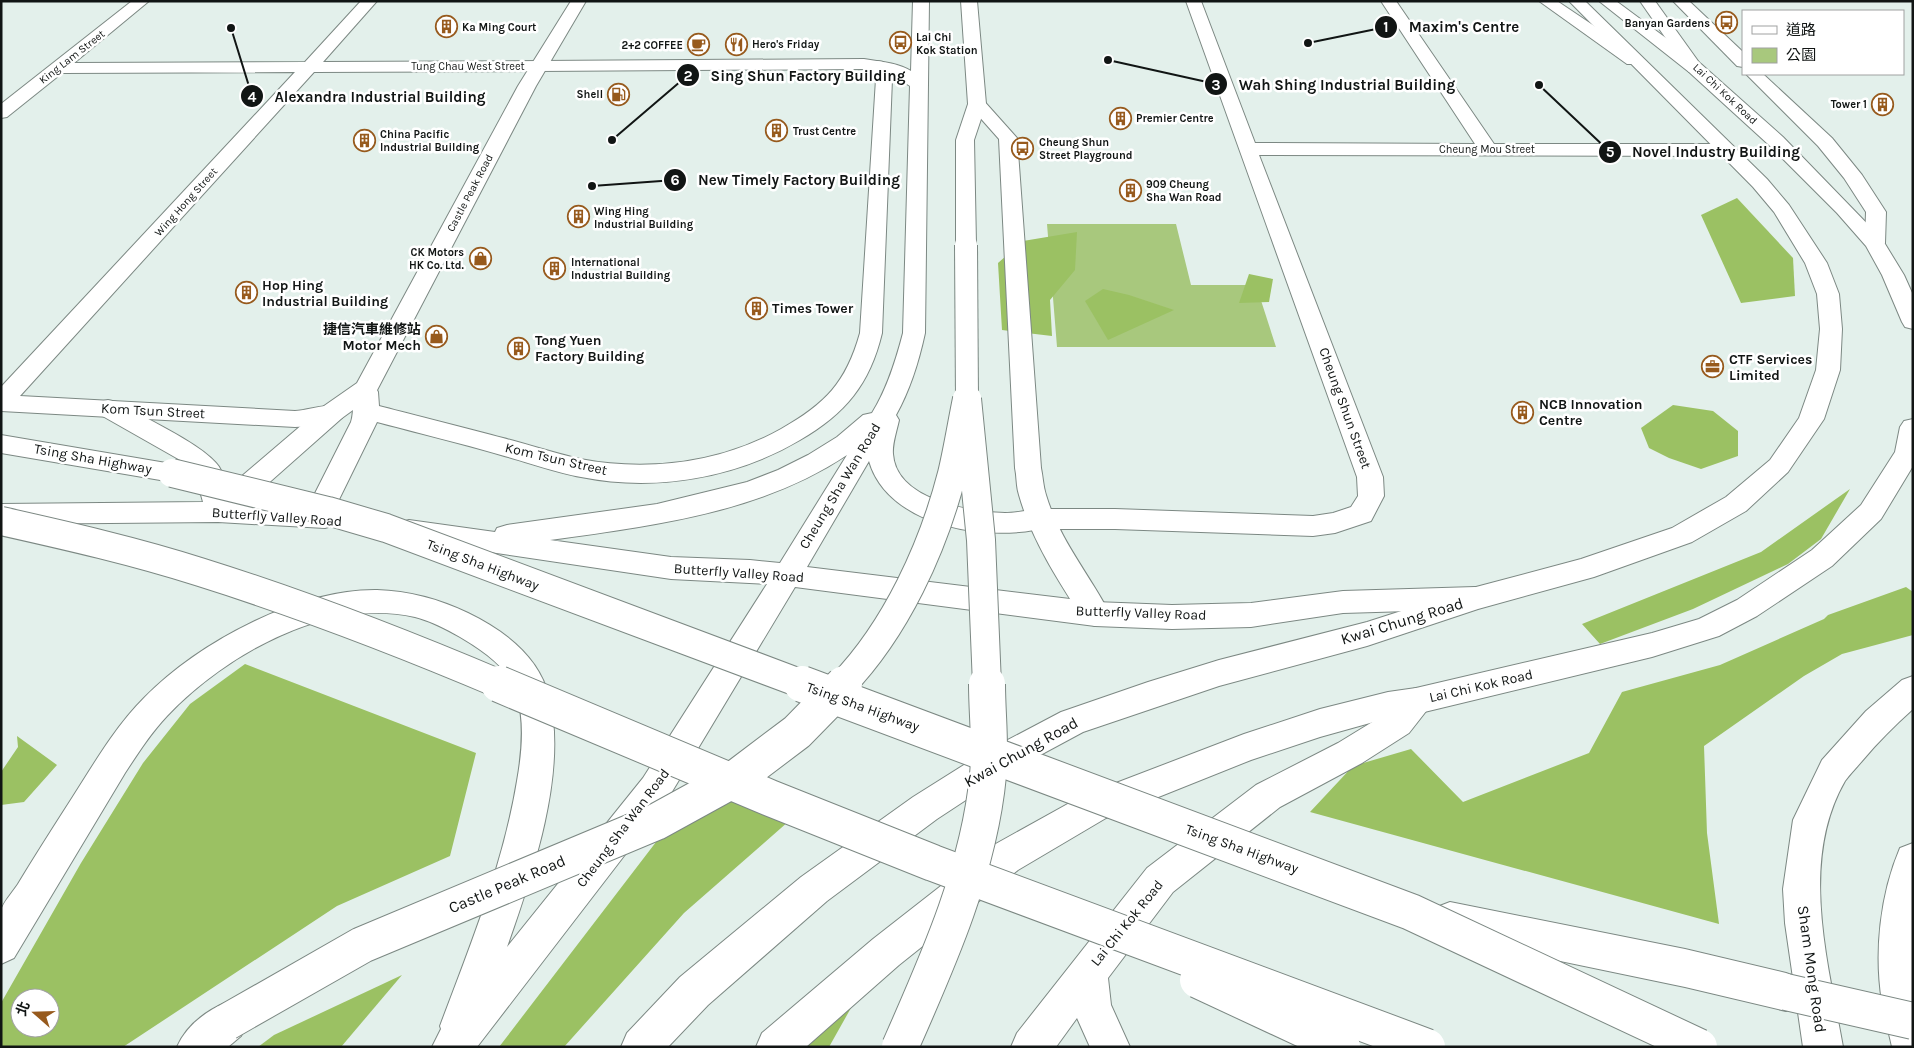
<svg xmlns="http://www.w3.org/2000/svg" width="1914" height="1048" font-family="Karla,'Noto Sans TC',sans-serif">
<rect width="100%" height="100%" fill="#e3f0eb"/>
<polygon fill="#a8c87d" points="1047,224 1176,224 1191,285 1256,285 1276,347 1057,347"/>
<g fill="#9bc163" fill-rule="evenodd">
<polygon points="1737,198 1793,258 1795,296 1741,303 1701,215"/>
<polygon points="1077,232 1075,270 1050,300 1052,336 1002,330 998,263 1023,241"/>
<polygon points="1249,274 1273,279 1269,302 1239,303"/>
<polygon points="1103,289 1129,295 1174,310 1108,340 1085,301"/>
<polygon points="1673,405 1713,411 1738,431 1738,456 1701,469 1669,458 1649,448 1641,428"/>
<polygon points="1850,489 1821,539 1788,564 1693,609 1600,644 1582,624 1761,552"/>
<polygon points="1906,587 1913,592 1913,635 1842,654 1804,676 1704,746 1707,833 1719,924 1310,812 1353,766 1411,749 1463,802 1589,753 1622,692 1720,665 1824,619 1828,615"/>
<path d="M245,664L476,753L450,856L337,906L123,1047H1V1003L81,863L143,763L190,704ZM20,998H50V1028H20Z"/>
<polygon points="17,736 57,765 24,802 1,805 1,772 18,747"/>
<polygon points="702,782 789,821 684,913 564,1047 499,1047"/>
<polygon points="402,975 341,1047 258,1047 274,1035"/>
<polygon points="869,976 829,1047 788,1047"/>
</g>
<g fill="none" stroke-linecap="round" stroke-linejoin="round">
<defs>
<g id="minor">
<path d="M132,1H149L74,63L305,62L361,1H377L323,62L539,61L545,62L547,66L545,70L539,71L314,72L20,396L295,411C310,410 328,403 342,406L345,412L342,418L312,426L295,427L1,411V387L295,72L62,73L7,117L1,118V104Z"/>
<polygon points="1186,1 1201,1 1255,143 1475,144 1381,1 1396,1 1494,144 1726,144 1733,146 1735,150 1733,154 1726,156 1259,155 1383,477 1384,496 1371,521 1335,533 1313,536 1115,529 1041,529 1031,526 1027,519 1031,512 1041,509 1115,509 1313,516 1333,513 1351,507 1358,496 1357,477"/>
<polygon points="1673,1 1689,1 1743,52 1743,67 1737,66"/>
<path d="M877,61L883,62L892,79L882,333C870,384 845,414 800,440C736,478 655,492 581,477C554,472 528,462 501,455C460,443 418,433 377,422L327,524L317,527L307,524L303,517L351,422C355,410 351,396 357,386L366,384L375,386L378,392L379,406C421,417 462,427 503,438C529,445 554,453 580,459C648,472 721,463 781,429C825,404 846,383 860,333L876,79L869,66L871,62Z"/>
<polygon points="1746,74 1763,74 1832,138 1862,175 1886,212 1885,243 1882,247 1875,249 1868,247 1865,243 1866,212 1844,178 1818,146"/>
</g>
<g id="tertiary">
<polygon points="864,59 883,62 885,66 883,70 877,71 864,69 539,71 533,70 531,66 533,62 539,61"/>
<path d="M1913,676V709C1895,725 1878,742 1862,761C1857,767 1850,774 1845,781C1799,861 1828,962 1843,1047H1803L1785,923L1783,889L1793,820L1822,760L1866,711L1902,680Z"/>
<path d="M1913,843V1047H1892C1889,1032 1884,1017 1882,1002C1874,952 1880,895 1900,848Z"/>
</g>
<g id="secondary">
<polygon points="571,1 586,1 536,86 375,394 342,418 228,519 218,522 208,519 204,512 208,505 324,406 357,383 518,86"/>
<path d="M977,99L983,100L1017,138L1041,468C1043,477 1043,486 1046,495C1059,539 1089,574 1110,614L1105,622L1095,626L1085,622C1059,582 1032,541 1019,495C1016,486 1017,477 1015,468L999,139L968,104L971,100Z"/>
</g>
<g id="primary">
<path d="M913,1H929L925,333C919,361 910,390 896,415L899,420C897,430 892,444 893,454C896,500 970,512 1005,513C1021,513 1035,507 1051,512L1055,519L1051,526C993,544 888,528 869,461L807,567L1095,602L1172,605L1251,603L1343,591L1475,587L1485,590L1490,598L1485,606L1475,609L1343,613L1251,627L1172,629L1095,626L795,587L667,800L477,1047H432L441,1029L440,1026C470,946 503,866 517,781C522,753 525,723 517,695C511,669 482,650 460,637C446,629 431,621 415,617C327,597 226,654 167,716C151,733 138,753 125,773L14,958L1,964C1,950 0,923 1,911C3,902 13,892 18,884C33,859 49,834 65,809C90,771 112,730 144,698C199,642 298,589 377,590C409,591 439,599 468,613C503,630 539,656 549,697C568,772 532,876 507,947L643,778L767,584L671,579L409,540L399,537L395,530L399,523L409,520L495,532L497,528L507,525L657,504L747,482L778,470L808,455L837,437L863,415L872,413C887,389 896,360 903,333L910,86L894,76L871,70L869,66L871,62C882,60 901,65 911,71ZM847,455L780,563L750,560L671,557L550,540C652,526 760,513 847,455Z"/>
<polygon points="961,1 977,1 986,104 974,140 976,245 973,249 966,251 959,249 956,245 956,140 968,104"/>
<polygon points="1539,1 1557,1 1639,56 1641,60 1639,64 1627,64"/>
<polygon points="1640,1 1655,1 1703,68 1701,72 1689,72"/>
<path d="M108,400L117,402C142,417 198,442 216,463C224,471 228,492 229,503L325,508L335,511L339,518L335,525L325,528L218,522L1,524V504L203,502L195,473L180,460L99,414L96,408L99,402Z"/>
<polygon points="1416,688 1427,692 1432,701 1427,710 1409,733 1362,763 1280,807 1173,892 1108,978 1111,1005 1130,1047 1090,1047 1077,1018 1056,1047 1011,1047 1017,1033 1147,868 1256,785 1338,743 1387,713 1405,692"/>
<path d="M227,1002L241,1008L247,1022L241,1036L228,1047H177C186,1026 206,1011 227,1002Z"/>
</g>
<g id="trunk">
<polygon points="1569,1 1585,1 1767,179 1789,205 1827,263 1839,294 1842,329 1840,370 1824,419 1788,472 1746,511 1692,542 1594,577 1478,609 1367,646 1219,686 1083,732 1007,773 937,819 827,901 708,1005 668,1047 621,1047 627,1033 680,977 801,877 913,797 983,753 1061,712 1148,682 1219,660 1367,622 1476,587 1581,559 1672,528 1726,497 1770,460 1799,418 1816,370 1820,329 1817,294 1805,263 1774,212 1753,187"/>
<polygon points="1599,1 1616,1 1701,64 1783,137 1882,239 1904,275 1913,295 1913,329 1905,327 1902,322 1882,275 1866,246 1837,213 1769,145 1689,72"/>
<polygon points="1913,419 1913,466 1881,519 1832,566 1757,616 1719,636 1652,657 1416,714 1388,718 1320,737 1251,760 1106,818 1018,870 899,965 806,1047 756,1047 762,1033 873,939 992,846 1082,796 1244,734 1320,709 1388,692 1416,688 1652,633 1699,619 1737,600 1812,550 1861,505 1895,452 1900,427 1904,421"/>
</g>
<g id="motorway">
<polygon points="1,435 172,464 181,466 185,473 181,480 172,482 1,453"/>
<polygon points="1450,902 1685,949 1786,973 1800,978 1805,992 1800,1006 1786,1011 1685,987 1450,938 1437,933 1432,920 1437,907"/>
</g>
</defs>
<use href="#minor" stroke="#7c8883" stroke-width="2"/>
<use href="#tertiary" stroke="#7c8883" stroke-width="2"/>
<use href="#secondary" stroke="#7c8883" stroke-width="2"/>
<use href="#primary" stroke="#7c8883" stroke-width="2"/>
<use href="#trunk" stroke="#7c8883" stroke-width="2"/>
<use href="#motorway" stroke="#7c8883" stroke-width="2"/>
<use href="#minor" fill="#fff" fill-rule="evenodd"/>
<use href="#tertiary" fill="#fff" fill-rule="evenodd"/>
<use href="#secondary" fill="#fff" fill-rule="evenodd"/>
<use href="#primary" fill="#fff" fill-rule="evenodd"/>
<use href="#trunk" fill="#fff" fill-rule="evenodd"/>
<use href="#motorway" fill="#fff" fill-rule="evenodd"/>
<defs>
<polyline id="primary-bridge-far2" points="966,245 967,400"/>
<g id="primary-bridge-far1">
<polyline points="967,399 981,540 987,685"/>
<path d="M842,685C896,629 933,548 952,474C958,449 962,423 967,399"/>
</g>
<g id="primary-bridge">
<polyline points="227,1022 362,945 656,822 736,778 797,732 844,684"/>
<path d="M900,1047C938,961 979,870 988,775C991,746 987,714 987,684"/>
</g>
<g id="motorway-bridge-far1">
<polyline points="172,473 328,511 386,528 805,685"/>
<path d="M1,521C68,536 134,551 200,572C302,604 403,643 502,685"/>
</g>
<g id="motorway-bridge">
<polyline points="499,684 770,798 933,863 1427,1047"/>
<polyline points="802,684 1411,912 1699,1047"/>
<polyline points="1198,980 1342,1047"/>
<polyline points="1786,992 1913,1021"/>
</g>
</defs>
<use href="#primary-bridge-far2" stroke="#7c8883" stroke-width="24" stroke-linecap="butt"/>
<use href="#primary-bridge-far1" stroke="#7c8883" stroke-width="30" stroke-linecap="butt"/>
<use href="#primary-bridge" stroke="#7c8883" stroke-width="38" stroke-linecap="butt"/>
<use href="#motorway-bridge-far1" stroke="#7c8883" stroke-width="30" stroke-linecap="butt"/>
<use href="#motorway-bridge" stroke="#7c8883" stroke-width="38" stroke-linecap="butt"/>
<use href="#primary-bridge-far2" stroke="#fff" stroke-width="22"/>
<use href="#primary-bridge-far1" stroke="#fff" stroke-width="28"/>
<use href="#primary-bridge" stroke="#fff" stroke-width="36"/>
<use href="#motorway-bridge-far1" stroke="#fff" stroke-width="28"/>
<use href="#motorway-bridge" stroke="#fff" stroke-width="36"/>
</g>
<defs>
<symbol id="bus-ring" viewBox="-11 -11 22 22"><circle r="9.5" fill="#fff" stroke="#975a1d" stroke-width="1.5"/><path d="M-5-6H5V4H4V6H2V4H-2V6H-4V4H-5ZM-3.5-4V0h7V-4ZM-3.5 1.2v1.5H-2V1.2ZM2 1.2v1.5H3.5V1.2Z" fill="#975a1d"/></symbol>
<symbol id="building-ring" viewBox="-11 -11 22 22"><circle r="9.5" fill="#fff" stroke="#975a1d" stroke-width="1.5"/><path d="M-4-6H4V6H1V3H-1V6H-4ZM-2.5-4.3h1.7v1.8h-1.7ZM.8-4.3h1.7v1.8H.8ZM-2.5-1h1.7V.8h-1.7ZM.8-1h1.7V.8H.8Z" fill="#975a1d"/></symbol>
<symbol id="restaurant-ring" viewBox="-11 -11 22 22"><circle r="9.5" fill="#fff" stroke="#975a1d" stroke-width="1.5"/><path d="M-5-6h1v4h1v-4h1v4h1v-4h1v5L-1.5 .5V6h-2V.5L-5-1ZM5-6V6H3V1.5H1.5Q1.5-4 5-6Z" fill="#975a1d"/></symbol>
<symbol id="cafe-ring" viewBox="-11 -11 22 22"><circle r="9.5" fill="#fff" stroke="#975a1d" stroke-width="1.5"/><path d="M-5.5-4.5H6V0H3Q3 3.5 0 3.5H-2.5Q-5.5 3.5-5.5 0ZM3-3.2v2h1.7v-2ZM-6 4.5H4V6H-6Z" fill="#975a1d"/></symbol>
<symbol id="fuel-ring" viewBox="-11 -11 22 22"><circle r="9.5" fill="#fff" stroke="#975a1d" stroke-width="1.5"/><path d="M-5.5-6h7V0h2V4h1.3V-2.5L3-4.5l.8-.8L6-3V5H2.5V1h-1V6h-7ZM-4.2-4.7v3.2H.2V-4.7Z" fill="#975a1d"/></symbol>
<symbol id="shop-ring" viewBox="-11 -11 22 22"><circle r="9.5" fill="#fff" stroke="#975a1d" stroke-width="1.5"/><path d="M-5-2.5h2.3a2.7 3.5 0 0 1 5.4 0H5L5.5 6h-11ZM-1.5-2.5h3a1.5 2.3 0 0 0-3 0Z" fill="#975a1d"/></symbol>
<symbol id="office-ring" viewBox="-11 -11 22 22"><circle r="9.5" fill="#fff" stroke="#975a1d" stroke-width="1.5"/><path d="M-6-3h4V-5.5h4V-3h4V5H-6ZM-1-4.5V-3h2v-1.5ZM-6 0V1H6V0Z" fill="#975a1d"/></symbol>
</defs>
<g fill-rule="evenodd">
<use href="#bus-ring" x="1714" y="10" width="25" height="25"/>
<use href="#building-ring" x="434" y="14" width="25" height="25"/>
<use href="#bus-ring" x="888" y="30" width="25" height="25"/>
<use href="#restaurant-ring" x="724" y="32" width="25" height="25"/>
<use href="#cafe-ring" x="686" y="32" width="25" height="25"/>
<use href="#fuel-ring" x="606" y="82" width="25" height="25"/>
<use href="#building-ring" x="1870" y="92" width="25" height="25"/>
<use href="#building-ring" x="1108" y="106" width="25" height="25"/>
<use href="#building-ring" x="764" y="118" width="25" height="25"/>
<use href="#building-ring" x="352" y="128" width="25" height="25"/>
<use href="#bus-ring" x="1010" y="136" width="25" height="25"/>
<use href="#building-ring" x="1118" y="178" width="25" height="25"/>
<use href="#building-ring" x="566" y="204" width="25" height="25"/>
<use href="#shop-ring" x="468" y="246" width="25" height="25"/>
<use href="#building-ring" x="542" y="256" width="25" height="25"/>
<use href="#building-ring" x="234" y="280" width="25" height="25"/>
<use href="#building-ring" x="744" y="296" width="25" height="25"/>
<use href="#shop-ring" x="424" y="324" width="25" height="25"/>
<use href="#building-ring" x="506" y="336" width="25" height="25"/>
<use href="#office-ring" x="1700" y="354" width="25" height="25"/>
<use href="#building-ring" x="1510" y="400" width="25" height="25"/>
</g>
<g text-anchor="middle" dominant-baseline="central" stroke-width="5" stroke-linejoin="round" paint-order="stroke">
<g font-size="11" font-weight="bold" fill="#111514" stroke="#fff" text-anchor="start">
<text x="1710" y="23" text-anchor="end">Banyan Gardens</text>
<text x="462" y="27">Ka Ming Court</text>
<text x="916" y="37">Lai Chi<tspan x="916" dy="13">Kok Station</tspan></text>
<text x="752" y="44">Hero's Friday</text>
<text x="683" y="45" text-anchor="end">2+2 COFFEE</text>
<text x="603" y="94" text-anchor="end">Shell</text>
<text x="1867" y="104" text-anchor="end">Tower 1</text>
<text x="1136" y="118">Premier Centre</text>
<text x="793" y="131">Trust Centre</text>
<text x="380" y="134">China Pacific<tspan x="380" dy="13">Industrial Building</tspan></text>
<text x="1039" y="142">Cheung Shun<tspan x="1039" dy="13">Street Playground</tspan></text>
<text x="1146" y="184">909 Cheung<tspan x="1146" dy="13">Sha Wan Road</tspan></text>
<text x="594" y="211">Wing Hing<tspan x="594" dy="13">Industrial Building</tspan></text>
<text x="464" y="252" text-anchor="end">CK Motors<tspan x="464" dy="13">HK Co. Ltd.</tspan></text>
<text x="571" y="262">International<tspan x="571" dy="13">Industrial Building</tspan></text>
</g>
<g font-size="11" fill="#111514" stroke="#fff">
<text transform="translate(72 57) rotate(-38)">King Lam Street</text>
<text x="468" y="66">Tung Chau West Street</text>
<text transform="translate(1725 94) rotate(43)">Lai Chi Kok Road</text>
<text x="1487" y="149">Cheung Mou Street</text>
<text transform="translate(470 193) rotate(-62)">Castle Peak Road</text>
<text transform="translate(186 202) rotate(-48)">Wing Hong Street</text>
</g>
<g font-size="14" font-weight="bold" fill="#111514" stroke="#fff" text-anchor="start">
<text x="262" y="285">Hop Hing<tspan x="262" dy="16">Industrial Building</tspan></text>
<text x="772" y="308">Times Tower</text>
<text x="421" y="329" text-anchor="end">捷信汽車維修站<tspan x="421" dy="16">Motor Mech</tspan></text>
<text x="535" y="340">Tong Yuen<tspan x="535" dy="16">Factory Building</tspan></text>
<text x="1729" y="359">CTF Services<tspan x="1729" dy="16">Limited</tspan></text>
<text x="1539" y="404">NCB Innovation<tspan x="1539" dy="16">Centre</tspan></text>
</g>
<g font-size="14" fill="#111514" stroke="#fff">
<text transform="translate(1345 408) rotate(70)">Cheung Shun Street</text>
<text transform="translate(153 411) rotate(3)">Kom Tsun Street</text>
<text transform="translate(93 459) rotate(10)">Tsing Sha Highway</text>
<text transform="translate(556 459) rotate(13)">Kom Tsun Street</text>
<text transform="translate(840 486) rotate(-59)">Cheung Sha Wan Road</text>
<text transform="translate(277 517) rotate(4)">Butterfly Valley Road</text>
<text transform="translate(483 565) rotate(21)">Tsing Sha Highway</text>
<text transform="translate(739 573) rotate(4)">Butterfly Valley Road</text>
<text transform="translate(1141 613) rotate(2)">Butterfly Valley Road</text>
<text transform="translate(1481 686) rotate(-13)">Lai Chi Kok Road</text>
<text transform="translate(863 707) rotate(20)">Tsing Sha Highway</text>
<text transform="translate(623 828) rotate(-53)">Cheung Sha Wan Road</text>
<text transform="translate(1242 849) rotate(20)">Tsing Sha Highway</text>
<text transform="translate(1127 923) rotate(-51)">Lai Chi Kok Road</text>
</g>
<g font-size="16" fill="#111514" stroke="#fff">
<text transform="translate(1402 621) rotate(-17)">Kwai Chung Road</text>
<text transform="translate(1021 752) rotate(-29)">Kwai Chung Road</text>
<text transform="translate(507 884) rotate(-23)">Castle Peak Road</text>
<text transform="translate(1812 969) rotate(82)">Sham Mong Road</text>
</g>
</g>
<path fill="none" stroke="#111514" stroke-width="2" d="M1308 43L1386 27M612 140L688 75M1108 60L1216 84M231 28L252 96M1539 85L1610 152M592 186L675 180"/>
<g fill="#111514" stroke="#fff" stroke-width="2">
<circle cx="1308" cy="43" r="5"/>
<circle cx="612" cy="140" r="5"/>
<circle cx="1108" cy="60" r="5"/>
<circle cx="231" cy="28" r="5"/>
<circle cx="1539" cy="85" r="5"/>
<circle cx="592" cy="186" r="5"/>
<circle cx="1386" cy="27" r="12"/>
<circle cx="688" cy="75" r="12"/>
<circle cx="1216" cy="84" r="12"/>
<circle cx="252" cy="96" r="12"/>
<circle cx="1610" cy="152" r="12"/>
<circle cx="675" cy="180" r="12"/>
</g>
<g font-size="15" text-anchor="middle" font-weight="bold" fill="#fff">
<text x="1386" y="32">1</text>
<text x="688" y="81">2</text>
<text x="1216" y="90">3</text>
<text x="252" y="102">4</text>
<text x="1610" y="157">5</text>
<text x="675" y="185">6</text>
</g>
<g font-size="15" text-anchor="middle" font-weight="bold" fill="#111514" stroke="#fff" stroke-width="5" stroke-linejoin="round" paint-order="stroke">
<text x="1464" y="32">Maxim's Centre</text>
<text x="808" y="81">Sing Shun Factory Building</text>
<text x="1347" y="90">Wah Shing Industrial Building</text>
<text x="380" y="102">Alexandra Industrial Building</text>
<text x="1716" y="157">Novel Industry Building</text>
<text x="799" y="185">New Timely Factory Building</text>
</g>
<rect width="1914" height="1048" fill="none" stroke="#111514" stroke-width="5"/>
<rect x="1742" y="10" width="162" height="65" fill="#ffffff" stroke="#a0a1a1"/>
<rect x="1752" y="26" width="25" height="8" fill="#ffffff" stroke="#a0a1a1"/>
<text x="1786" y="35" font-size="15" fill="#111514">道路</text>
<rect x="1752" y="48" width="25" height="15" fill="#a8c87d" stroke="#a0a1a1"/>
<text x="1786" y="60" font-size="15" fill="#111514">公園</text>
<g transform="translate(35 1013) rotate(290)"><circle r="24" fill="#ffffff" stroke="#a0a1a1"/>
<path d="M0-4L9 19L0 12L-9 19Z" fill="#975a1d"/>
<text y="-8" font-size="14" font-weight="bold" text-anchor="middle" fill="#111514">北</text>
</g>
</svg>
